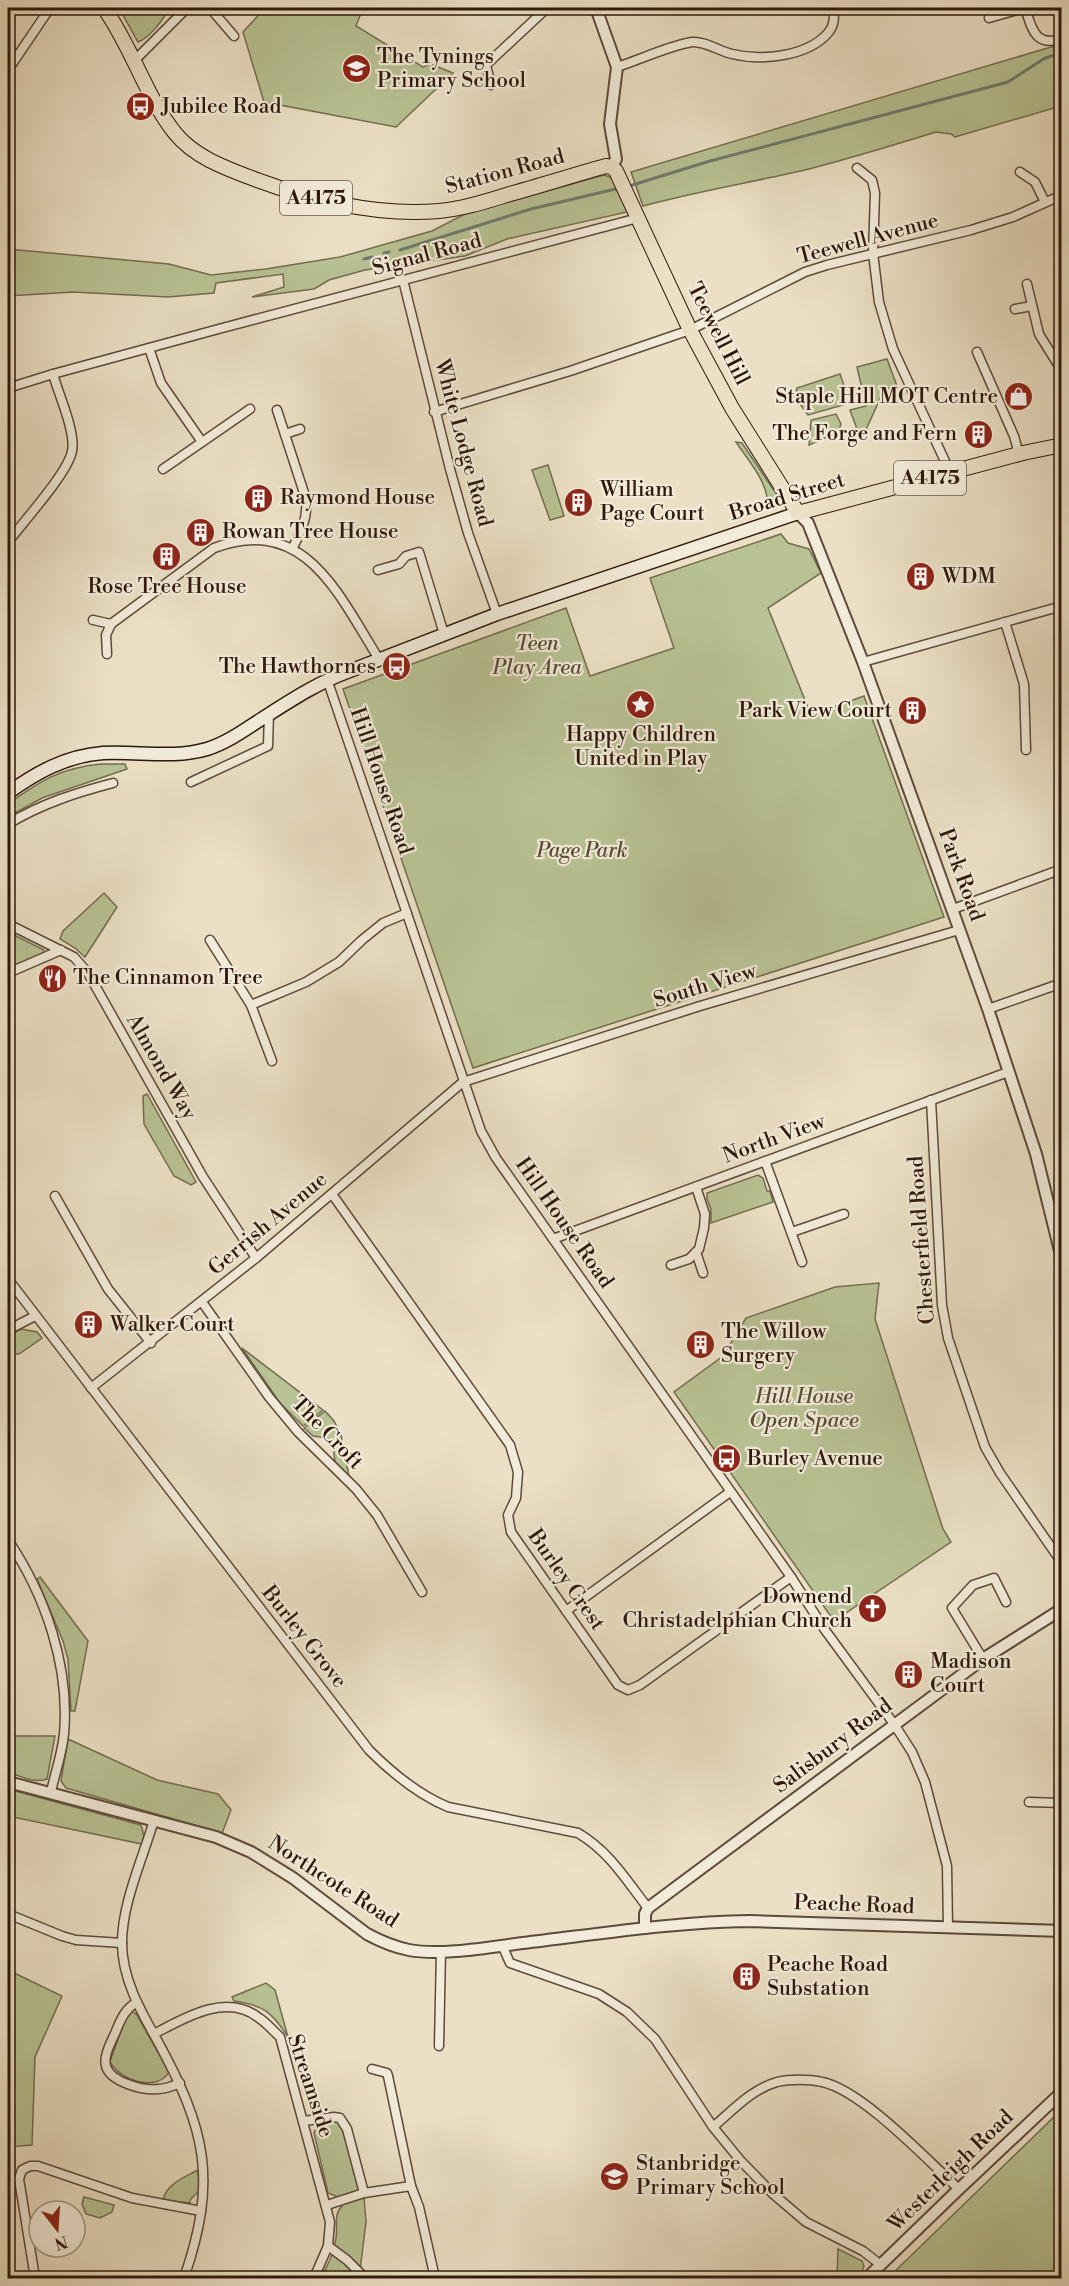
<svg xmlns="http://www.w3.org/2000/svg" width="1069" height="2286" font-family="'Libre Bodoni',serif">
<rect width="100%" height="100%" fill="#ebe0c5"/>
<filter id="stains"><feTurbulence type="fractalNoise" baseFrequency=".00333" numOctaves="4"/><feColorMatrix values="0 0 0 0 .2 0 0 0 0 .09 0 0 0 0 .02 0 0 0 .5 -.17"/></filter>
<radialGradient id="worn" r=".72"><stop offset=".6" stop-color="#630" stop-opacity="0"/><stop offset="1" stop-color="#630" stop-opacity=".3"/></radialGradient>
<g fill="#b8c294" stroke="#736d50" stroke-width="1.5">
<path d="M119,8H168C165,19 149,38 138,42Z"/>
<polygon points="265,8 363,8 356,26 423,67 431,64 453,73 396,127 264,102 243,32"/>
<path d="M1061,44V106L955,137L951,134L936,132C894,145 851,158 809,169C754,182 698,191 643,206L631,172Z"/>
<polygon points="604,175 613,178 627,212 507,239 465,256 365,270 329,280 314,289 252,297 284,287 283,274 216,283 214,293 168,297 73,292 8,296 8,249 169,264 211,275 266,269 340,257 432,231 465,214"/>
<polygon points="887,359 897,386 884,390 864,434 860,437 850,410 866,406 857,367"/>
<polygon points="840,374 845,388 841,389 843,405 808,415 795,397 797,388"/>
<polygon points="836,414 841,424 838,432 809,445 811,420"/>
<path d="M736,442L742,443L777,495L776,502L767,506C770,484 747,459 736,442Z"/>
<polygon points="548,465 564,516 550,520 532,470"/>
<polygon points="781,534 788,543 809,549 821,573 768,608 811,715 864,696 944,917 473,1068 343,689 566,608 590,676 674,648 650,578"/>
<path d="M101,764H125L127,769L42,798L8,817V804C40,781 60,768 101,764Z"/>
<polygon points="104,893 117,907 85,957 75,948 60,939 63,931"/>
<path d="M14,935L44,950V954L8,969C8,958 8,944 14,935Z"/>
<polygon points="147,1094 196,1182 191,1185 174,1176 144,1124 143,1096"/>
<polygon points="758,1175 763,1178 767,1191 770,1191 773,1202 711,1223 711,1209 707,1199 707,1193"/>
<polygon points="879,1283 875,1319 943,1529 951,1542 834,1621 674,1392 723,1356 746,1318 835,1287"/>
<polygon points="21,1329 37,1332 42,1338 19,1354 8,1354 8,1337"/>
<polygon points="242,1348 323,1410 303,1426 280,1403"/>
<polygon points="325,1411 334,1421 341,1435 349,1476 335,1462 333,1446 327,1438 313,1436 304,1428"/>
<polygon points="40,1577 88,1641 75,1711 71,1711 68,1659 63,1641 37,1579"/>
<path d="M8,1736H55L47,1779C36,1784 19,1776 8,1772Z"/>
<polygon points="68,1739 157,1780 218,1794 231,1810 222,1833 66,1788 61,1781"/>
<polygon points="8,1789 141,1825 144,1836 142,1844 8,1816"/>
<polygon points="8,1970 62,1996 35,2057 32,2145 8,2147"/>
<path d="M266,1983L275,1990L288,2037C272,2012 263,2005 234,2001L232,1997Z"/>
<path d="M132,2011L137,2015L169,2072C157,2093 118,2080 110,2061L127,2015Z"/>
<polygon points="1061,2110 1061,2278 888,2278"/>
<path d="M332,2119L340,2123L349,2136L364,2197L366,2222L359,2278H320C328,2266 334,2253 336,2238C338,2226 333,2215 342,2206L338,2197L328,2193L314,2133C317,2123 321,2121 332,2119Z"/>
<path d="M198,2170L199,2191L190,2200V2203L163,2200C166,2184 185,2177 198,2170Z"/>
<polygon points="84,2197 114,2205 112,2212 100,2218 86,2214 82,2204"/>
<polygon points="838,2249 862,2261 864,2266 862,2272 855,2278 837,2278"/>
</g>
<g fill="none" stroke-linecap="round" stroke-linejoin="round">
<g stroke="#6e7b6e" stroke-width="3">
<polyline points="626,187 710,161 1008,82 1045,58 1062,53"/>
<polyline points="400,250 531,209 620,188"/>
<polyline points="384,253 389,252"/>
<polyline points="364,259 372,257"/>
</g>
<defs>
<g id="minor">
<polyline points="210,8 234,36"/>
<path d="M1025,8C1032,28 1034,47 1062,39"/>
<polyline points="989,18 1024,8"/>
<polyline points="135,60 187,8"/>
<path d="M617,67C639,60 671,45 692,42C705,41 719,51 732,54C761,61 807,57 828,33C834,26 836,15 831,8"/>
<polyline points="8,70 50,8"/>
<polyline points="491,85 486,65 547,8"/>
<polyline points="857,168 872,180 875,193 873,253 879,302 893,349 950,472"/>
<polyline points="1020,172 1035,182 1045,202"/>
<polyline points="403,280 450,469 468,533 497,614"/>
<polyline points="1027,284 1039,334 1062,371"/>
<polyline points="1015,309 1032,306"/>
<polyline points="149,348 161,383 202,442"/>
<polyline points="977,352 1014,436 1019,454"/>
<polyline points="8,388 53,374 226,327 638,218"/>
<path d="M277,410L306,499C308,518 301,532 292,549"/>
<polyline points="434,412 570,371 690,330 805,272 827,265 971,230 1013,217 1062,195"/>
<polyline points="285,434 300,429"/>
<polyline points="163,469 250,409"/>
<path d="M8,542C23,522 68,473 72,451C76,432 58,393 53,374"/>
<polyline points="378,570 399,564 406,556 419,552 444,634"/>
<polyline points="93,620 111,624"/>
<polyline points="1005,622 1024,684 1026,750"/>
<path d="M107,654L106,635L111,624L214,548C305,514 338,594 379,659"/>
<polyline points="863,662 1062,606"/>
<polyline points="327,679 481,1131 496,1158 791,1577 825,1630 894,1724 912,1752 925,1782 947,1866 948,1928"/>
<polyline points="191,782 268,746 269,714"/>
<path d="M8,824C41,804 75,793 113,783"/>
<polyline points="953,909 1062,869"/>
<polyline points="8,924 74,957 88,973 203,1177 256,1258"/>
<polyline points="210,940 251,1005 272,1061"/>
<polyline points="8,973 61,950"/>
<polyline points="251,1005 306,982 339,962 362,940 383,923 407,913"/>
<polyline points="988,1009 1062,983"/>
<polyline points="931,1100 942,1305 948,1338 985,1447 1000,1473 1062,1563"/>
<polyline points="765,1161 802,1262"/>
<polyline points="332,1194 510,1445 518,1472 516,1498 508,1515 511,1532 618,1685 628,1690 640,1685 791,1577"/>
<polyline points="55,1196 108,1289 151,1343"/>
<polyline points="792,1232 844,1214"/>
<polyline points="553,1239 1008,1072"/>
<polyline points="696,1252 703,1273"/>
<polyline points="671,1265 689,1259 699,1249 704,1228 705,1214 696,1187"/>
<path d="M8,1279L369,1750C392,1773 417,1794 448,1807L578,1833C610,1852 626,1880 648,1908"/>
<polyline points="202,1302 269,1397 298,1432 356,1489 377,1515 422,1592"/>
<polyline points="8,1330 35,1316"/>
<polyline points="91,1388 256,1258 463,1082 700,1006 959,930"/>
<path d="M8,1540C45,1595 70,1666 64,1734C62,1754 55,1773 51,1792"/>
<polyline points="566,1611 730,1492"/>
<polyline points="983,1659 952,1608 973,1585 994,1578 1006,1602"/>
<polyline points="1029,1802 1062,1803"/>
<path d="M154,1820C143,1858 122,1903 122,1943C122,1978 140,2010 157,2040C206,2130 218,2179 184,2278"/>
<polyline points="8,1914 62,1936 76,1940 122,1943"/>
<polyline points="502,1945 510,1963 599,1994 627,2012 655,2039 713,2127 740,2160 772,2193 806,2222 863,2251 881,2265"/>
<path d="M137,2002C125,2009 121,2019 116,2031C112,2041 103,2055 106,2066C110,2082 144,2091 158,2089C166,2089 173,2086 180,2083"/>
<path d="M154,2034C184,2018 227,1992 259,2018C267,2023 273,2031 280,2037L330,2222L328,2246L314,2278"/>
<polyline points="439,2046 441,1951"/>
<polyline points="372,2069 387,2073 388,2076 411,2186"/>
<polyline points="304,2121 334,2117 340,2118 347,2129 364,2193"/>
<path d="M713,2127C732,2111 752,2089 777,2082C790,2079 809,2079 822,2082C862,2090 927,2160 959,2189"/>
<polyline points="327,2205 364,2193 411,2186 419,2207 435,2278"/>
<polyline points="328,2246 347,2260 365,2278"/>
<polyline points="35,2278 19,2179 22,2170 30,2166 38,2166 132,2198 201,2211"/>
</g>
<g id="tertiary">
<polyline points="596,8 617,67 610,124 616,159 612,167"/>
<polyline points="798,513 808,523 863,662 988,1009 1036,1154 1062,1259"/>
<path d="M8,1782L216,1837L251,1852L293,1878L367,1934C380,1941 394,1947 409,1950C441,1956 491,1947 523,1943C599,1934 674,1922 750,1921L1062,1931"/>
<polyline points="645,1928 645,1914 648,1908 983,1659 1062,1609"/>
<polyline points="867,2278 959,2189 1062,2092"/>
</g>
<path id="secondary" d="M8,793C37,772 66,756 103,753C138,751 173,759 207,749C227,743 246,729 263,718C290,701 317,683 347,672L497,614L798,513"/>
<path id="primary" d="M104,8C132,47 145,95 175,133C195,158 228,169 257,180C314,201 378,216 439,211C463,209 487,201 510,194C542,185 574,175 606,166L612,167L616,171L690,330L732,408L798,513L1023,453L1062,445"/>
</defs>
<use href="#minor" stroke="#5d4a3a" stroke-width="11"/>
<use href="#tertiary" stroke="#5d4a3a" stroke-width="14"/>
<use href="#secondary" stroke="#2e180b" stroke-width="15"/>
<use href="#primary" stroke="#2e180b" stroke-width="16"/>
<use href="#minor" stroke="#f2ebd9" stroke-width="8"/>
<use href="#tertiary" stroke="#f2ebd9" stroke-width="10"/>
<use href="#secondary" stroke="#f2ebd9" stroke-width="12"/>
<use href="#primary" stroke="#ebe0c5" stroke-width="14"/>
</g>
<defs>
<symbol id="school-disc" viewBox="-11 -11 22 22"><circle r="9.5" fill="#8f2418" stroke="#f2ebd9"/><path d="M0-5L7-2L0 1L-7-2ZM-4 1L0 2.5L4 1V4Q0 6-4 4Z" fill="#fff"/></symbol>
<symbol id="bus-disc" viewBox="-11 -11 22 22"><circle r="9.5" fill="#8f2418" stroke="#f2ebd9"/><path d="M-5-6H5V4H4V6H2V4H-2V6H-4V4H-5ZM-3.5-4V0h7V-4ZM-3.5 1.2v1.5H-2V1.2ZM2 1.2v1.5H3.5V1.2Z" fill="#fff"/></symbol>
<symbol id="shop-disc" viewBox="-11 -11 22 22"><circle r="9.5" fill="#8f2418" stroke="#f2ebd9"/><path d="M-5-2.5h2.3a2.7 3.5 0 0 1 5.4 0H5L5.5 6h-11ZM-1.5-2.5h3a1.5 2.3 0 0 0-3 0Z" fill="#fff"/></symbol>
<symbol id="building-disc" viewBox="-11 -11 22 22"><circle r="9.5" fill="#8f2418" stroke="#f2ebd9"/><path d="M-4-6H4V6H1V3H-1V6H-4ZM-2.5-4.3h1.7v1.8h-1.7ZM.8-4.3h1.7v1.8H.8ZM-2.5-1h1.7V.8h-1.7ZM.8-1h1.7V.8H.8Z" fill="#fff"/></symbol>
<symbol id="sight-disc" viewBox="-11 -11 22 22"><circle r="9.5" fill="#8f2418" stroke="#f2ebd9"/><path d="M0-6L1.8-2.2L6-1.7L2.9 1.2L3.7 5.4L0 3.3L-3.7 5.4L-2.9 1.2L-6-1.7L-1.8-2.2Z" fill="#fff"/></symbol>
<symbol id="restaurant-disc" viewBox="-11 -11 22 22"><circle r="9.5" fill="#8f2418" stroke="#f2ebd9"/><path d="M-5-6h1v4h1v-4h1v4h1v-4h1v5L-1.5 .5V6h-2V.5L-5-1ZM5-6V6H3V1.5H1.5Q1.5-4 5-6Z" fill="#fff"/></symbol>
<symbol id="church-disc" viewBox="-11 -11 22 22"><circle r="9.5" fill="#8f2418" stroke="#f2ebd9"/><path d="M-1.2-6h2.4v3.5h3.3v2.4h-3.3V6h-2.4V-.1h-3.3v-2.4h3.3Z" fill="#fff"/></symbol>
</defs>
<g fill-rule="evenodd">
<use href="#school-disc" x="340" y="52" width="33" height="33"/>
<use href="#bus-disc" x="124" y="90" width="33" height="33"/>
<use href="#shop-disc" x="1002" y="380" width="33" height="33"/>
<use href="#building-disc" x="962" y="418" width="33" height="33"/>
<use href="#building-disc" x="242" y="482" width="33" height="33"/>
<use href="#building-disc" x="562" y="486" width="33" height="33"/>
<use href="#building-disc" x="184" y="516" width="33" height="33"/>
<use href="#building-disc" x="150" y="540" width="33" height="33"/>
<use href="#building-disc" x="904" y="560" width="33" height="33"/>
<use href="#bus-disc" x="380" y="650" width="33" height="33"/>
<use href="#sight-disc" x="624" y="688" width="33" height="33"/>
<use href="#building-disc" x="896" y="694" width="33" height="33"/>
<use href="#restaurant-disc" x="36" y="962" width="33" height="33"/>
<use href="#building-disc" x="72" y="1308" width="33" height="33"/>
<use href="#building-disc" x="684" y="1328" width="33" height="33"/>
<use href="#bus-disc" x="710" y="1442" width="33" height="33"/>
<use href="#church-disc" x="856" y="1592" width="33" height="33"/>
<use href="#building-disc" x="892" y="1658" width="33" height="33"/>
<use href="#building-disc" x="730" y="1960" width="33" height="33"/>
<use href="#school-disc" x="598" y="2160" width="33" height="33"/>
</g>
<g text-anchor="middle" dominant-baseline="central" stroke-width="4.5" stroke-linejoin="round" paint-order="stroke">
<g fill="#f2ebd9" stroke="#695749" stroke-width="1.5">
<rect x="280" y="181" width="72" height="34" rx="4.5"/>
<rect x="894" y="461" width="72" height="34" rx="4.5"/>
</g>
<g font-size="20" font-weight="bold" fill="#2e180b">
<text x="316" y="198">A4175</text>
<text x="930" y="478">A4175</text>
</g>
<g font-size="21" fill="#2e180b" stroke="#f2ebd9" text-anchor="start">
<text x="377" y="57">The Tynings<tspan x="377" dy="24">Primary School</tspan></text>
<text x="161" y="107">Jubilee Road</text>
<text x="998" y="397" text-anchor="end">Staple Hill MOT Centre</text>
<text x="957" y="434" text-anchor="end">The Forge and Fern</text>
<text x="600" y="490">William<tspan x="600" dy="24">Page Court</tspan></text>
<text x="280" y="498">Raymond House</text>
<text x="222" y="532">Rowan Tree House</text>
<text x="942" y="577">WDM</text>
<text x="167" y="587" text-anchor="middle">Rose Tree House</text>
<text x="376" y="667" text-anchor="end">The Hawthornes</text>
<text x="892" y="711" text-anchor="end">Park View Court</text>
<text x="641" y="735" text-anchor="middle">Happy Children<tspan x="641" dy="24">United in Play</tspan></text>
<text x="73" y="978">The Cinnamon Tree</text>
<text x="110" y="1325">Walker Court</text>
<text x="721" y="1332">The Willow<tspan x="721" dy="24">Surgery</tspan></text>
<text x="747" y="1459">Burley Avenue</text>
<text x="852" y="1597" text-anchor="end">Downend<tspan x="852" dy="24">Christadelphian Church</tspan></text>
<text x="930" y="1662">Madison<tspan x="930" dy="24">Court</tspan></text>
<text x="767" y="1965">Peache Road<tspan x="767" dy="24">Substation</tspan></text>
<text x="636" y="2164">Stanbridge<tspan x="636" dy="24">Primary School</tspan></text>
</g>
<g font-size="21" fill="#2e180b" stroke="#f2ebd9">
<text transform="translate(505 172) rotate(-15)">Station Road</text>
<text transform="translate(868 239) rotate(-15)">Teewell Avenue</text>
<text transform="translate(427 255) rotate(-15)">Signal Road</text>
<text transform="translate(718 334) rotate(63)">Teewell Hill</text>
<text transform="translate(463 443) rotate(75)">White Lodge Road</text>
<text transform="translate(787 497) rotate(-17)">Broad Street</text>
<text transform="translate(381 781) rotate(71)">Hill House Road</text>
<text transform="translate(961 875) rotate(70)">Park Road</text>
<text transform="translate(705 986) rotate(-17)">South View</text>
<text transform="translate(161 1067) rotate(60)">Almond Way</text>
<text transform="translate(774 1139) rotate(-20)">North View</text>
<text transform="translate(564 1223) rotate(55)">Hill House Road</text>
<text transform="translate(268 1224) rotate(-40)">Gerrish Avenue</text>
<text transform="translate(922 1240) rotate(-94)">Chesterfield Road</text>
<text transform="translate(327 1433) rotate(46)">The Croft</text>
<text transform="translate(566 1580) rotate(55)">Burley Crest</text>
<text transform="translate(304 1637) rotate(52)">Burley Grove</text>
<text transform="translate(833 1746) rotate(-37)">Salisbury Road</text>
<text transform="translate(333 1882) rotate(33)">Northcote Road</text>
<text transform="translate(854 1905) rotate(2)">Peache Road</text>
<text transform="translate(310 2086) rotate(72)">Streamside</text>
<text transform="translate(951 2171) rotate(-44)">Westerleigh Road</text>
</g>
<g font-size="21" font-style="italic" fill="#574b34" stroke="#f2ebd9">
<text x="537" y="644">Teen<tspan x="537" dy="24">Play Area</tspan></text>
<text x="582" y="851">Page Park</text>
<text x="804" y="1397">Hill House<tspan x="804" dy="24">Open Space</tspan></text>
</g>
</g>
<rect width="1069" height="2286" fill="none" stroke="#ebe0c5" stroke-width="30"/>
<rect x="9" y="9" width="1051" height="2268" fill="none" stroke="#2e180b" stroke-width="3"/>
<rect x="15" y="15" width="1039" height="2256" fill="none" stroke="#2e180b" stroke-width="1.5"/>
<g transform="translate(57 2229) rotate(163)"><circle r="28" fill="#f2ebd9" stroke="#a49787" stroke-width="1.5"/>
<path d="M0-4.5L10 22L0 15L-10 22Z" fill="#8f2418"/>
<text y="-9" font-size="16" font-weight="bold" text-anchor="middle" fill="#2e180b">N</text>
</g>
<rect width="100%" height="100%" filter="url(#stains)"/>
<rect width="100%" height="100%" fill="url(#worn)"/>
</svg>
